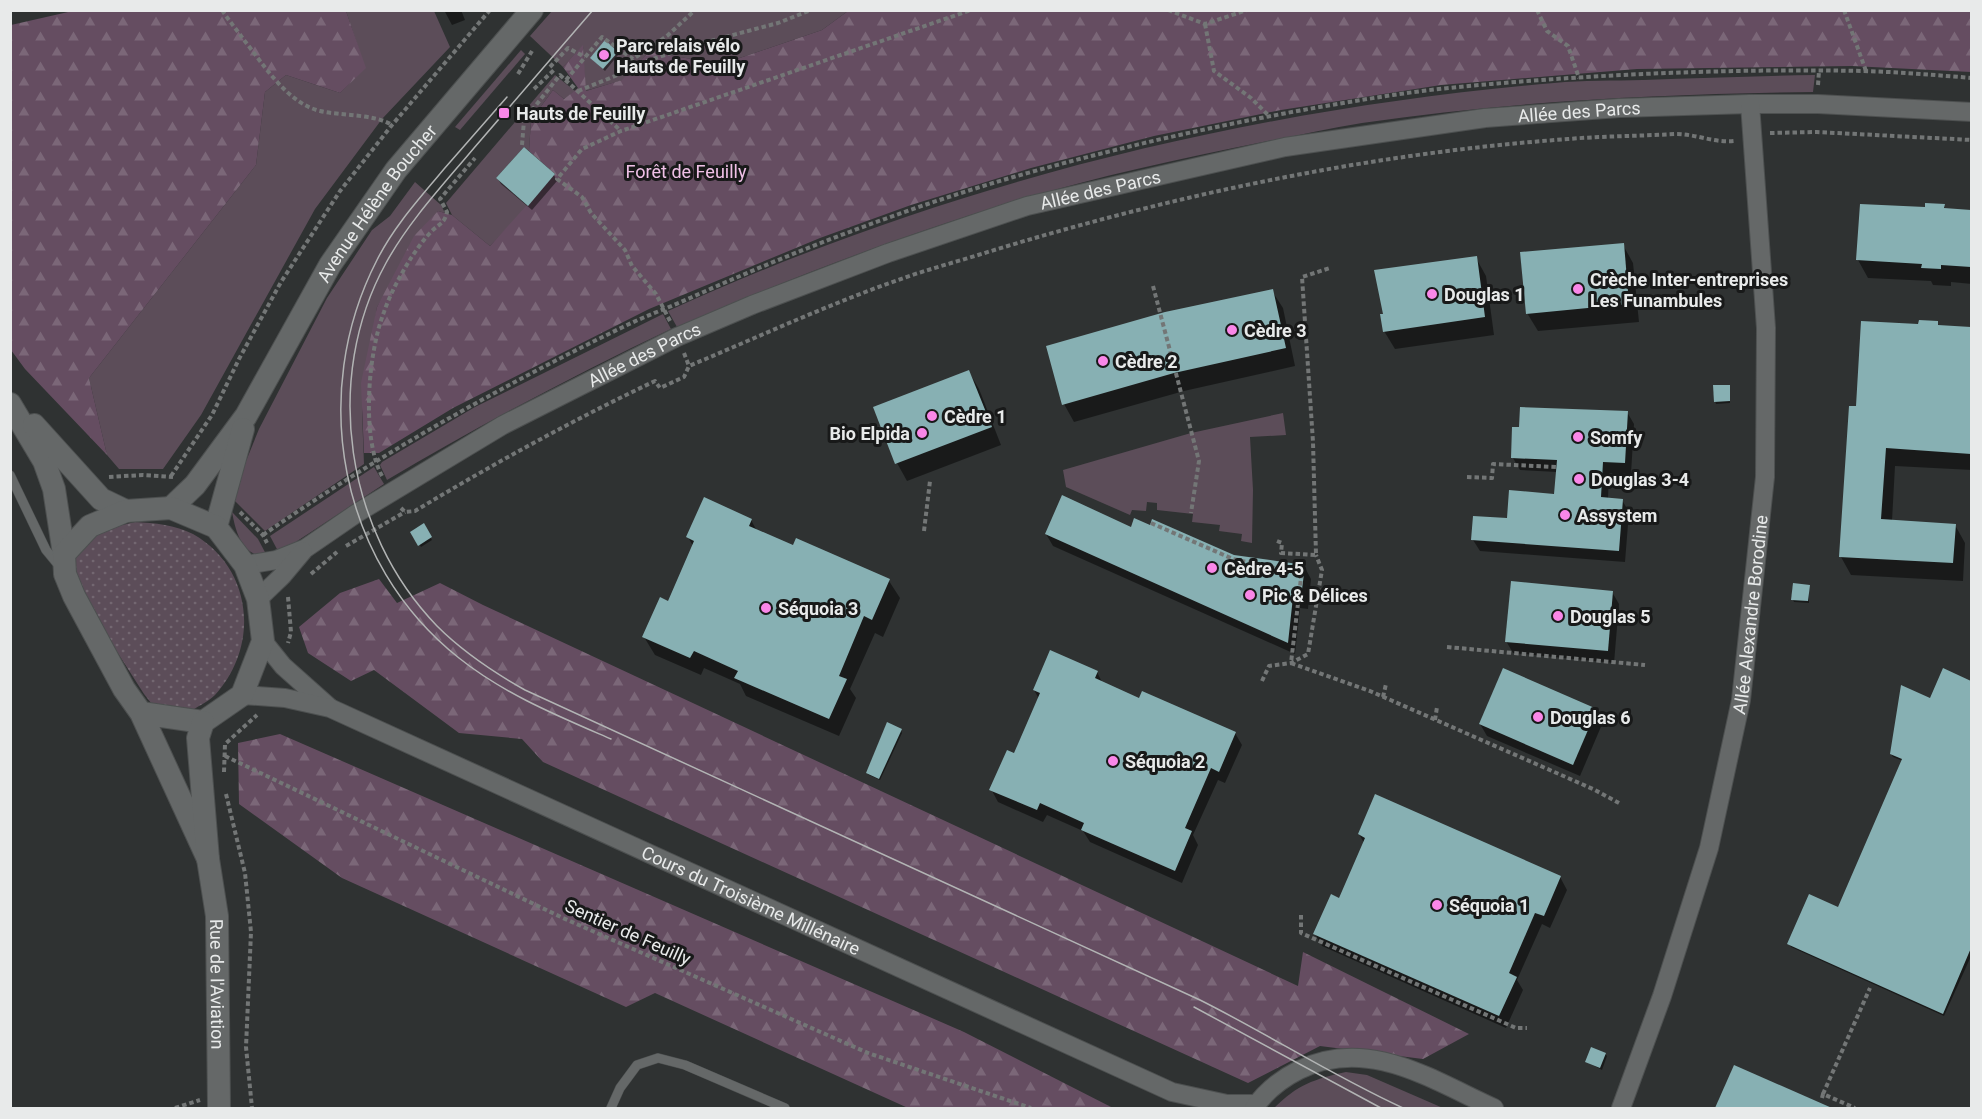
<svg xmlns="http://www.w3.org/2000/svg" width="1982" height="1119" font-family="Roboto,sans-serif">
<defs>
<pattern id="forest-firs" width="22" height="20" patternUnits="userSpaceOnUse" patternTransform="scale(1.5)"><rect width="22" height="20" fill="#654d61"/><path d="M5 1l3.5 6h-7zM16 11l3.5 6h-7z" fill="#7b6778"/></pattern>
<pattern id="park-dots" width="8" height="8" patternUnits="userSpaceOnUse" patternTransform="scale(1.5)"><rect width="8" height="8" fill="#5c4d59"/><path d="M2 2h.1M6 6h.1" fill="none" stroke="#736771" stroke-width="1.8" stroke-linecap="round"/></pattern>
</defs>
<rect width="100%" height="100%" fill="#2f3232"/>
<g fill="#5c4d59">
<polygon points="346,11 434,11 450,47 382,119 315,209 201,415 163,469 119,469 107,455 89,378 256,165 265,92 286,75 340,93 365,68"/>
<polygon points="552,11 848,11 822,30 722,64 649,52 623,80 585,91 583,46 563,67 530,36"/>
<polygon points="521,50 525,54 460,130 455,127"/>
<polygon points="555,75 575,91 564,99 553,90 531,120 529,151 524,147 496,178 528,206 490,246 452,215 446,203"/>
<path d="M1815,75L1813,92C1662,94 1511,101 1362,123C1329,128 1296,136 1263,142C1177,159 1091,178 1006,204C894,238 784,281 677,327L668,311C946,184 1249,109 1554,83C1583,80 1613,81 1643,80C1700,78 1758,76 1815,75Z"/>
<polygon points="415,182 441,205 445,213 438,211 377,307 362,412 364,464 265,531 234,500 244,466 259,429 327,298 372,230 390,216"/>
<path d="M663,314L671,329C574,375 480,425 387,480L380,465L382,462L475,407Z"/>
<polygon points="1283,413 1286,435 1250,437 1253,490 1252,543 1241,541 1242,534 1219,531 1220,525 1192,522 1193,514 1157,510 1157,503 1147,502 1146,511 1132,510 1130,515 1066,487 1063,470 1191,433"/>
<polygon points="374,467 384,484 279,553 270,536"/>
<path d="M232,512L258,539L267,556C242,557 236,533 232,512Z"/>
<path d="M1346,1072L1367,1075L1443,1108H1274C1297,1085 1314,1079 1346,1072Z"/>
</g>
<g fill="url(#forest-firs)">
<polygon points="77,10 346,11 366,68 340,93 286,75 265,92 256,165 89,378 107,455 25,369 11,350 11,25"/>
<polygon points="848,11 1971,11 1971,72 1852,66 1637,69 1441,85 1281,110 1154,136 1031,168 911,205 820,238 649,309 453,408 379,453 364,453 361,383 377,307 414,236 438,211 452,215 490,246 555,174 529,151 531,120 553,90 564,99 578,88 563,67 583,45 586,91 622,80 649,52 722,64 822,30"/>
<polygon points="379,579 397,603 440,583 483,605 1298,986 1303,952 1469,1034 1423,1059 1320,1046 1248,1083 543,762 522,739 459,733 374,670 351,681 308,653 299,627 340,593"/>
<polygon points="280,734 964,1032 1113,1108 908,1108 655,993 626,1007 342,878 239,804 238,743"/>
</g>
<path fill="url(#park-dots)" d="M135,522C155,523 175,525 193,534C253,568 260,646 215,695C208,702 196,707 188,713L155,708L144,694L98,622L75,577L73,556L101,530Z"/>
<g fill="#0007">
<polygon points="444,10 461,10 465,20 452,25"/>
<polygon points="605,42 618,55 605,71 593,60"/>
<polygon points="524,149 554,175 557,181 532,210 501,184 498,179"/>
<polygon points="1944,206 1946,210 1972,211 1972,284 1951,282 1951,286 1933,285 1931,281 1868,278 1858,260 1926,209"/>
<polygon points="1623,245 1633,263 1639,322 1538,331 1527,313"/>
<polygon points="1476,258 1486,276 1494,335 1395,349 1384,331"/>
<polygon points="1272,291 1283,308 1295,366 1184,391 1074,422 1064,404"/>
<polygon points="1937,323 1940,327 1972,328 1972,470 1895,466 1892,521 1955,525 1965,543 1963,581 1851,575 1841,557 1858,408 1920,326"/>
<polygon points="969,372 979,389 1001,445 907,481 897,463 875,408"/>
<polygon points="1729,387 1730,403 1716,404 1715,401"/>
<polygon points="1627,412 1634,424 1631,474 1609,473 1608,499 1622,500 1629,512 1625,562 1480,551 1473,540 1556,495 1557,472 1520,470 1513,458 1514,428"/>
<polygon points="751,520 757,531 794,547 889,581 900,598 883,637 875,633 850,689 856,698 839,736 746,696 740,684 704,668 701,675 655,655 644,637 669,603 693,546 688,537"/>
<polygon points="424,526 432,540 421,547 412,532"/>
<polygon points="1131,529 1233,557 1304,566 1311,579 1308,609 1300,608 1295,654 1053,546 1046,534"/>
<polygon points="1809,586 1809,603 1794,602 1793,600"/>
<polygon points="1612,592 1619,604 1614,663 1513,653 1506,641"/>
<polygon points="1944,670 1972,682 1972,954 1944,1016 1791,947 1789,944 1838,909 1903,761 1893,757 1891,754 1931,700"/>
<polygon points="1097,672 1103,684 1140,700 1235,733 1242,745 1225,783 1218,780 1193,835 1198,845 1182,883 1090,842 1083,831 1047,815 1043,822 998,802 991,789 1015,755 1039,699 1034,690"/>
<polygon points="1596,710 1603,722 1580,776 1487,736 1480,724"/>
<polygon points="901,730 902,733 880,780 869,775 867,773"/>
<polygon points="1359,834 1560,877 1567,890 1550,928 1542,924 1517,980 1523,990 1506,1028 1322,946 1315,934 1339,900 1364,843"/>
<polygon points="1605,1054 1607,1056 1602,1070 1587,1062"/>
<polygon points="1735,1067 1828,1108 1716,1108"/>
</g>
<g fill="#87b0b3">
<polygon points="605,40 618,52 603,69 590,58"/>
<polygon points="524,147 555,174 528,206 496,178"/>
<polygon points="1925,203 1945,204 1944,208 1971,210 1971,267 1941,265 1941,269 1921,268 1922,264 1856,260 1860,204 1925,207"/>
<polygon points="1624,243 1629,304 1526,314 1520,252"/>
<polygon points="1477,256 1485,317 1383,332 1380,314 1383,314 1374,270"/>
<polygon points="1273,289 1286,348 1174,373 1062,405 1046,346 1165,312"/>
<polygon points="1919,320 1938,321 1938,325 1971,327 1971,454 1886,448 1881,519 1956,524 1953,563 1839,557 1849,406 1856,406 1861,321 1918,324"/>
<polygon points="969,370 992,427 895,464 873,407"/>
<polygon points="1713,385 1730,385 1730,401 1714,402"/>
<polygon points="1520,407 1628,411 1625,463 1603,462 1601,497 1623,499 1619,551 1471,540 1473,516 1507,518 1509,490 1554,494 1557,460 1511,458 1512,427 1519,427"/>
<polygon points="1062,495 1131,527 1134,518 1150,525 1152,519 1234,555 1305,565 1301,598 1293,597 1288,643 1045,534"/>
<polygon points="704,497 752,519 749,526 793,545 796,538 890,579 872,620 864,616 839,676 847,679 829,719 734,678 738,671 694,651 690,658 642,637 660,597 668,601 694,541 686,537"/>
<polygon points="424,523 432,537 418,546 410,532"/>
<polygon points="1511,581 1613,591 1608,651 1505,642"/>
<polygon points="1793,583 1810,585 1808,601 1791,600"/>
<polygon points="1050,650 1098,671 1095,678 1139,698 1142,691 1236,732 1219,772 1211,768 1185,828 1192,831 1175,871 1081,830 1084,823 1040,803 1037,810 989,790 1007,750 1014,753 1040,693 1033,690"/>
<polygon points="1503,668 1597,709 1573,765 1479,724"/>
<polygon points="1943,668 1971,681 1971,948 1943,1014 1787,944 1809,894 1838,907 1902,759 1890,754 1901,685 1930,698"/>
<polygon points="887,722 902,729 879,779 866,773"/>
<polygon points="1375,794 1561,876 1544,916 1535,913 1509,973 1517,977 1499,1016 1313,934 1331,894 1339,898 1365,838 1358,834"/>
<polygon points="1591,1047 1606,1053 1600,1068 1585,1062"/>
<polygon points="1734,1065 1832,1108 1715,1108"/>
</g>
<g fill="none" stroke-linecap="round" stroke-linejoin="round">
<defs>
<g id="service">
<polyline points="10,475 46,550 60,567"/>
<polyline points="611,1108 620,1088 637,1065 658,1058 685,1065 785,1108"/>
</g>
<g id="minor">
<path id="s1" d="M245,565L276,560L306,548L357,513L503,425L677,337L752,305L888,253L1027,206L1285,147L1485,118L1619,108L1750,104H1818L1972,112"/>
<polyline points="258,599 282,576 303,551"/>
<polyline points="263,641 283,666 329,707"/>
<path id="s2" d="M242,695L285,698L330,708L1172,1092L1227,1104H1257"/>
<path d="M1254,1108C1265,1092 1281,1079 1299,1070C1368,1036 1432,1080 1494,1108"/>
<path id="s3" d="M1621,1108L1662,996L1709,848L1741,700L1765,477L1766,328L1750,104"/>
</g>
<g id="tertiary">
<polyline points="10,404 44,461 54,489 64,554"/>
<polyline points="34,425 101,499 126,511"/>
<path id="s4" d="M171,508L195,485L246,416L330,265L396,170L532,10"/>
<polyline points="216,527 243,429"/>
<polyline points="141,713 203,722 242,695 263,641 258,599 245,565 216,527 171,508 126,511 90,526 64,554 65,574 74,596 124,689 141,713 208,859"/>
<path id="s5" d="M203,722L198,738L208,859L217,916L219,1108"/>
</g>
</defs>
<use href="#service" stroke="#4d5050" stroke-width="10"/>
<use href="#minor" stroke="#4d5050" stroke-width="20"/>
<use href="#tertiary" stroke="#4d5050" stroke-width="24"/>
<g stroke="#737676" stroke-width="4" stroke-dasharray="4.5 3" stroke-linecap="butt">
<path d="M222,10C229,21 237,30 244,40C264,65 287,103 320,111C342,116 375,114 392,125"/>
<polyline points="1168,10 1205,24 1247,10"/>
<polyline points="1537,10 1547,31 1568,46 1579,78"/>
<polyline points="1844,10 1866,71"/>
<polyline points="1205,24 1214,71 1251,98 1270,117"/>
<polyline points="550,67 568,48 585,57"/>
<polyline points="625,68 699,44 778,23 811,10"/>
<polyline points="518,74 532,51"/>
<polyline points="566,80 602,37 633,59 667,36 695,10"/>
<polyline points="1818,85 1819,71"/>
<polyline points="534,89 554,70"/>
<polyline points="578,91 620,74 633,59"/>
<polyline points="1770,133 1817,132 1972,140"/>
<polyline points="522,145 524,120 560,75 621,131"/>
<polyline points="1153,286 1199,461 1191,513"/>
<polyline points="670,321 656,294 632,266 625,250 591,213 582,197 557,179 582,149 621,131 971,10"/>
<polyline points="684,353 689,366"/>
<polyline points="171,476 212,415 239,359 281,282 340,191 392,125 490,10"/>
<path d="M382,476C361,437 368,353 384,312C390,294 401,274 411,258C417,249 426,236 434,229C441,223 445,222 447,212L440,199L475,158"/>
<polyline points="109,477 143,475 173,477"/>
<polyline points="1467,477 1492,478 1493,464 1556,467"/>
<path d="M401,508L405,512L415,511C493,464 573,420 655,381L660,388L684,377L689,366C758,337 827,305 898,280C928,269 960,261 991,251C1178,194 1373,153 1568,139C1604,136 1640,136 1676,134C1696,134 1714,143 1734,141"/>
<polyline points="240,512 263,535 267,543"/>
<polyline points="1151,523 1233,559 1298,573 1301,578 1291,663 1370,691 1593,789 1619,803"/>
<polyline points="924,531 930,481"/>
<path d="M263,535C377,456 499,387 623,327C645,316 668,308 690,298C792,252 896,212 1003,180C1131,143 1262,115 1393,95C1446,87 1501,83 1555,79C1658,72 1760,69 1863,71C1899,72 1935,75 1972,78"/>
<polyline points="1277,541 1282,543 1281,553 1316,555 1313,442 1302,277 1330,268"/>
<polyline points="346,546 405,512"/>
<polyline points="311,574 337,552"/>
<polyline points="288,597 291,632 288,643"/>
<polyline points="1447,647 1645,665"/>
<polyline points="1262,681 1269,666 1291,663 1308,654 1322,570 1316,555"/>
<polyline points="1383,697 1386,684"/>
<polyline points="1435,720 1437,707"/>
<polyline points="225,756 563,918 868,1053 1031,1108"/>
<polyline points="224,772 225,744 257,715"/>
<polyline points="226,794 245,873 251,932 246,1047 252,1108"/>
<polyline points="1301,915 1301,933 1516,1028 1527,1028"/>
<polyline points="1823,1094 1870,988"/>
<polyline points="1822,1098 1823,1094 1855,1108"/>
<polyline points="175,1108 200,1100"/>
</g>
<use href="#service" stroke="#656868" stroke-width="9"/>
<use href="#minor" stroke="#656868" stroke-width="18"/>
<use href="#tertiary" stroke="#656868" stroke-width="22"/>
<g stroke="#b2b4b4" stroke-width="1.5">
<path d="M593,10C553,56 514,102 474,148C443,185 409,221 386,263C322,379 346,532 437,626C463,652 493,672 525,690L1200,1000C1268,1034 1333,1076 1403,1108"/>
<path d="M507,97C486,121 465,145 444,169C420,198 394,226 377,260C308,394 339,563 459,658C504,694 558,716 611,739"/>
<polyline points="1194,1007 1381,1108"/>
</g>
</g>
<g fill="#f987e8" stroke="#181919" stroke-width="2">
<circle cx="604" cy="55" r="6"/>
<rect x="498" y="107" width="12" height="12" rx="3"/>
<circle cx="1578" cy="289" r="6"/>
<circle cx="1432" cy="294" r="6"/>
<circle cx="1232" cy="330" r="6"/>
<circle cx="1103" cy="361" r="6"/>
<circle cx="932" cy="416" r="6"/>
<circle cx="922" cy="433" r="6"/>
<circle cx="1578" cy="437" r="6"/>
<circle cx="1579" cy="479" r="6"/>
<circle cx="1565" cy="515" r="6"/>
<circle cx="1212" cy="568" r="6"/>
<circle cx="1250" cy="595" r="6"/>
<circle cx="766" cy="608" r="6"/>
<circle cx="1558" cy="616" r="6"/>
<circle cx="1538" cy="717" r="6"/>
<circle cx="1113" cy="761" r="6"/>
<circle cx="1437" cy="905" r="6"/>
</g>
<g text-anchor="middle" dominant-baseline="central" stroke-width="6" stroke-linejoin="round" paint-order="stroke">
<g font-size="18" font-weight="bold" fill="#e8eaea" stroke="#181919" text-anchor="start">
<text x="616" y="45">Parc relais vélo<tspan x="616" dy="21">Hauts de Feuilly</tspan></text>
<text x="516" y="113">Hauts de Feuilly</text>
<text x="1590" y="279">Crèche Inter-entreprises<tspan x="1590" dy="21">Les Funambules</tspan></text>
<text x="1444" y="294">Douglas 1</text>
<text x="1244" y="330">Cèdre 3</text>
<text x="1115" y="361">Cèdre 2</text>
<text x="944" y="416">Cèdre 1</text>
<text x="910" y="433" text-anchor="end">Bio Elpida</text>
<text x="1590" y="437">Somfy</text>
<text x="1591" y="479">Douglas 3-4</text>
<text x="1577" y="515">Assystem</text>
<text x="1224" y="568">Cèdre 4-5</text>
<text x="1262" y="595">Pic &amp; Délices</text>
<text x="778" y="608">Séquoia 3</text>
<text x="1570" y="616">Douglas 5</text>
<text x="1550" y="717">Douglas 6</text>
<text x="1125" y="761">Séquoia 2</text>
<text x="1449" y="905">Séquoia 1</text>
</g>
<g font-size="18" fill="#e8eaea" stroke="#181919">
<text stroke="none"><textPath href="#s1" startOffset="1426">Allée des Parcs</textPath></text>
<text stroke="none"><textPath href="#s1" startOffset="940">Allée des Parcs</textPath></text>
<text stroke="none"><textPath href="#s4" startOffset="369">Avenue Hélène Boucher</textPath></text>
<text stroke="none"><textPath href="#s1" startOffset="454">Allée des Parcs</textPath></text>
<text stroke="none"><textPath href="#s3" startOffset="512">Allée Alexandre Borodine</textPath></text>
<text stroke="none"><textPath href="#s2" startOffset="552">Cours du Troisième Millénaire</textPath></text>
<text transform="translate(628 932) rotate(24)">Sentier de Feuilly</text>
<text stroke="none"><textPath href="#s5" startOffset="264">Rue de l'Aviation</textPath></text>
</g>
<g font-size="18" fill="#f0c1e7" stroke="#181919">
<text x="686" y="171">Forêt de Feuilly</text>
</g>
</g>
<rect width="1982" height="1119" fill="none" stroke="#e8eaea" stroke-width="24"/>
</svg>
